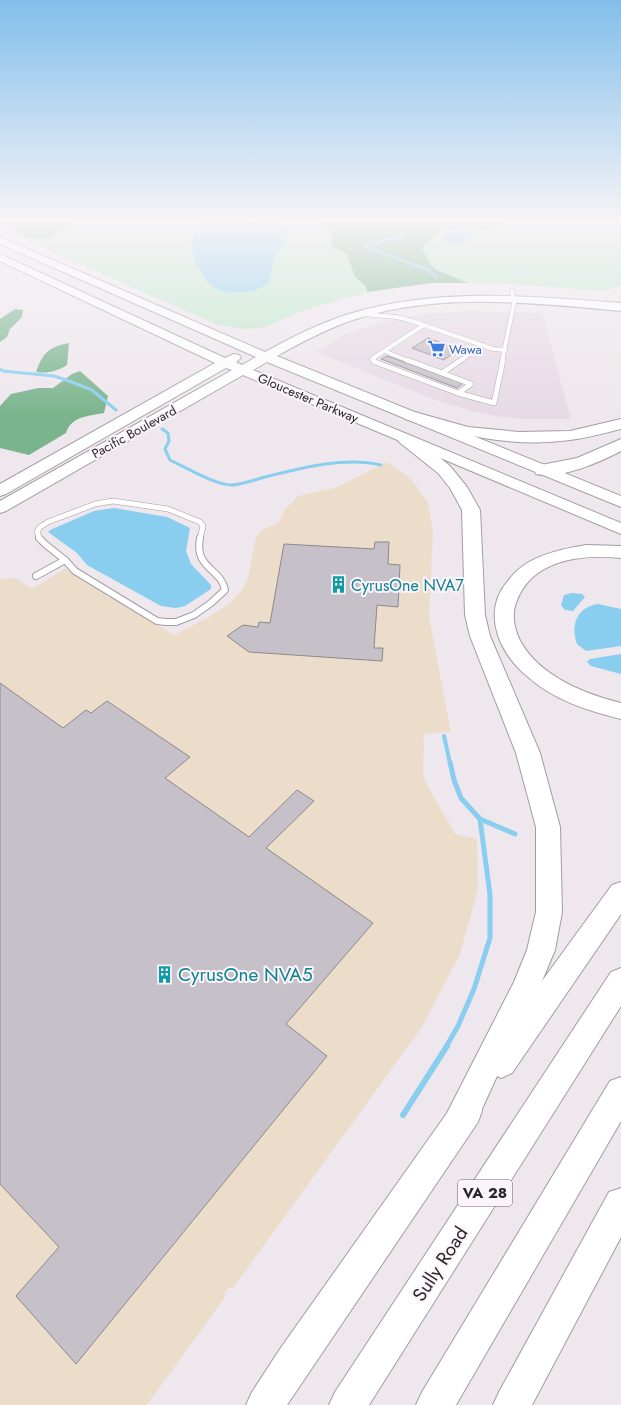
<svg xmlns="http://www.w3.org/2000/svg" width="621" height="1405" font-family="Jost,sans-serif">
<rect width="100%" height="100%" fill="#eee7ed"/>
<polygon fill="#e7dae5" points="468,311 542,313 571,419 521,419 496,416 472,411 433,399 316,352 346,334 379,323 423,314"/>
<polygon fill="#ebddca" points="387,462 411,479 428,503 433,531 429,617 451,732 424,734 423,772 425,781 455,834 477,839 478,889 460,954 422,1027 233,1288 228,1288 225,1292 225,1297 147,1405 0,1405 0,579 15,578 32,589 66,568 66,569 107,595 106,596 109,598 111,597 174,635 207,618 229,604 236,597 242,590 248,578 256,537 263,530 279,522 284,511 298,496 335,488"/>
<g fill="#bfe8cb">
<path d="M78,219H311C329,227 333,226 332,247L347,254L355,277L366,286L367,292L302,311L262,328L243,329L216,324L27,241V237L46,239Z"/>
<polygon points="519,219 621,219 621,285 605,291 508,284 468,283 437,270 430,264 422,249 431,239 444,230 454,229 487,229"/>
</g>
<g fill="#7ab48d">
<path d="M0,219H78C70,224 54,238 45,239C30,241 14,231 0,225Z"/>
<path d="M311,219H519L487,229H454L444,230L431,239L422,248L430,264L437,270L468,283H431L367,292L366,286L355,277L347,254L332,247C333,226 329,227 311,219Z"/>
<polygon points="15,309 23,310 22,317 10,329 7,337 0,342 0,319"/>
<path d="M69,343L67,365C57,371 48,374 36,372C43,352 49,347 69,343Z"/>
<path d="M80,371L108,396L104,413C89,416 71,416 66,433L29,455L0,448V406L11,394L38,388H53L72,374Z"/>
</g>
<g fill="#89ceef">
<polygon points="204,219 274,219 288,228 289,230 287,238 273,261 270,280 266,285 254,291 229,293 217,289 206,281 196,264 193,255 191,240"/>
<path d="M457,229H471L479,232C469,241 453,250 441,239L448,232Z"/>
<polygon points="114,508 167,517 190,528 186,551 191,564 211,585 211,589 185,606 176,608 161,606 87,565 77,553 48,532 50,530 94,511"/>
<polygon points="572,593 582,594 585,597 573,611 565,610 561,605 564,595"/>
<path d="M598,604L621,609V646L586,651L577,644C570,625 577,607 598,604Z"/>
<polygon points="621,654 621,674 591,666 587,662 590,659"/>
</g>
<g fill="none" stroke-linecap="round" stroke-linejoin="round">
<polyline stroke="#89ceef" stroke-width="2.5" points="421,219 404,226 404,234 400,237 365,245 368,248 429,270 437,278"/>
<g stroke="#89ceef" stroke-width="3">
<polyline points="0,369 3,371 54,376 69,381 92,390 116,410"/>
<path d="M162,429L168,433L169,441L165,449L170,460C185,467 217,486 233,485C244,484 257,479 269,476C305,467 344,457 381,465"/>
</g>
<polyline stroke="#89ceef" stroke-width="4" points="444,736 450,763"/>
<g stroke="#89ceef" stroke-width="5">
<polyline points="450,762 454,780 461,798 480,819 515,834"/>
<polyline points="446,1047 458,1026 474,989 490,938 490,895 480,819"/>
</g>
<polyline stroke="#89ceef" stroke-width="6" points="403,1115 447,1046"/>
</g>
<g fill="#c6c1c8" stroke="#8c888e">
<polygon points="428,338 459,349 444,360 412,348"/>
<polygon points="387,356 463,383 457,388 381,359"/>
<polygon points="375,542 389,542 388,564 400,565 398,607 377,605 374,648 383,648 382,661 249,652 227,636 243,625 258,627 259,622 270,623 284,544 374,549"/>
<polygon points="0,683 63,728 86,710 91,713 107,701 190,757 165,778 249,837 297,790 314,801 266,848 373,923 286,1024 327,1056 76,1364 16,1296 59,1247 0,1184"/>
</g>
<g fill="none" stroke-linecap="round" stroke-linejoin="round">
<defs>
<g id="service-far2">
<polyline points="362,314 397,317 412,321 493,349 505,350"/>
<polyline points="374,361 372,359 384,351"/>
<polyline points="409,361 384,351 424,325"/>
<polyline points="460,361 482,345"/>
<polyline points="502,361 514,303 512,291"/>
</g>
<g id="service-far1">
<polyline points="373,360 375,362 458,393 494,403 503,360"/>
<polyline points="407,360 442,373 461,360"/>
<polyline points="442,373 471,384 458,393"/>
<polyline points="40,539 37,532 40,527 48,522 95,504 113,501 168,509 200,522 203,526 200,539"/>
</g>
<g id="service">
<polyline points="39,538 45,544 65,560"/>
<path d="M65,560L75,571L157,621L166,622H176L194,615L211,603L225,590C221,568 194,569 200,538"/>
<polyline points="36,576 65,560"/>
</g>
<path id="secondary" d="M0,237L265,352C292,337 320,323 349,314C437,287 530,296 621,303V311C534,303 441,292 356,319C328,328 302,342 277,356L621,496V507L267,362L253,370L621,523V534L243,375L6,511L0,513V501L232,370L226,368L6,494L0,496V484L215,363L0,261V254L225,358L234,354L239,355L241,358L236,362L242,365L256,357L0,244Z"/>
<g id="motorway">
<path d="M411,411L468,427L519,432L570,431L621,419V429C604,433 588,438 570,440C514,448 459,435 405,419L403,416L405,413Z"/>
<polygon points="405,434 411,436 422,443 450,466 467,487 480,510 485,615 490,636 540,753 560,827 562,912 555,950 542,981 612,885 621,882 621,914 512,1073 501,1078 497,1076 482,1109 482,1111 478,1122 287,1405 246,1405 252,1392 280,1349 447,1113 514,982 527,950 536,912 536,827 516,753 470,636 465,615 462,510 450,488 438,473 399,442 397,439 399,436"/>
<path d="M621,439V451C600,462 560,480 536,474L534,470L536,466L577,458Z"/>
<path d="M587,545L621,546V558C581,554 531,559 516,603C511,616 515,632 522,644C542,677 585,694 621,703V719C588,711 554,700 528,677C500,654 481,614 507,582C513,574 520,567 529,562C547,552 567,548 587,545Z"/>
<polygon points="621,968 621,1006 369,1405 329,1405 335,1392 611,972"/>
<polygon points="621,1077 621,1121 456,1405 416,1405 422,1392 610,1081"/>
<polygon points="621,1188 621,1237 532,1405 493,1405 499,1392 609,1192"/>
</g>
</defs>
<use href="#service-far2" stroke="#a39da2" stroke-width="5"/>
<use href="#service-far1" stroke="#a39da2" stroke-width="6"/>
<use href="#service" stroke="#a39da2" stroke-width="8"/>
<use href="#secondary" stroke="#a39da2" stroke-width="2"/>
<use href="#motorway" stroke="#a39da2" stroke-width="2"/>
<use href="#service-far2" stroke="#fff" stroke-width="4"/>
<use href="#service-far1" stroke="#fff" stroke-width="5"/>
<use href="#service" stroke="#fff" stroke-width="6"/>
<use href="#secondary" fill="#fff" fill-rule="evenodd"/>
<use href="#motorway" fill="#fff" fill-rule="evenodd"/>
</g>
<linearGradient id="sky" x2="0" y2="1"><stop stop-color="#82beeb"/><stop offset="0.53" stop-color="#f7f4f7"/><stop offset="1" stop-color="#f7f4f7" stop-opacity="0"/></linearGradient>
<rect width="621" height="416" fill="url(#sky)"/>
<defs>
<symbol id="supermarket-bare" viewBox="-9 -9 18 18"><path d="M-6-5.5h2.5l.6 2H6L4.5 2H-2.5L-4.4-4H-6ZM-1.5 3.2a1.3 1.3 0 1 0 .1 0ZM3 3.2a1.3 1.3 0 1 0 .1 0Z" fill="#3f7fe0" stroke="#fbf4fa" stroke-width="2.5" paint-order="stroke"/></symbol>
<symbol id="building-bare" viewBox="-9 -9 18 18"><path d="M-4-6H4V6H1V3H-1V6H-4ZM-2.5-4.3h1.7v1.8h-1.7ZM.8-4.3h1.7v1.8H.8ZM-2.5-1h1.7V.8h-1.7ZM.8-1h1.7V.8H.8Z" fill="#0f9aa8" stroke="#fbf4fa" stroke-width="2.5" paint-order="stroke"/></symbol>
</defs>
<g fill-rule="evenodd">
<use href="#supermarket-bare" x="424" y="336" width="25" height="25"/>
<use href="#building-bare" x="326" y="572" width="25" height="25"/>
<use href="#building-bare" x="152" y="962" width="25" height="25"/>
</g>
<g text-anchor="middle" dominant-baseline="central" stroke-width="4" stroke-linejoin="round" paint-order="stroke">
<g font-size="13" fill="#366cbe" stroke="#fbf4fa" text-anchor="start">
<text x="449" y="349">Wawa</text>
</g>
<g font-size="13" fill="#292729" stroke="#fbf4fa">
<text transform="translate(308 398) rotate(23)">Gloucester Parkway</text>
<text transform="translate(134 432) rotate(-29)">Pacific Boulevard</text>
</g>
<rect fill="#fbf4fa" stroke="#686468" stroke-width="1" x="458" y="1180" width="54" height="26" rx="3"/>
<g font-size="15" font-weight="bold" fill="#292729">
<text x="485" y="1193">VA 28</text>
</g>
<g font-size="16" fill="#0d838f" stroke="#fbf4fa" text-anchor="start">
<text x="351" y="585">CyrusOne NVA7</text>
</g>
<g font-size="19" fill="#0d838f" stroke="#fbf4fa" text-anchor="start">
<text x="178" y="974">CyrusOne NVA5</text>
</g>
<g font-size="19" fill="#292729" stroke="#fbf4fa">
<text transform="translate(440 1264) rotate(-57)">Sully Road</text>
</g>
</g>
</svg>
